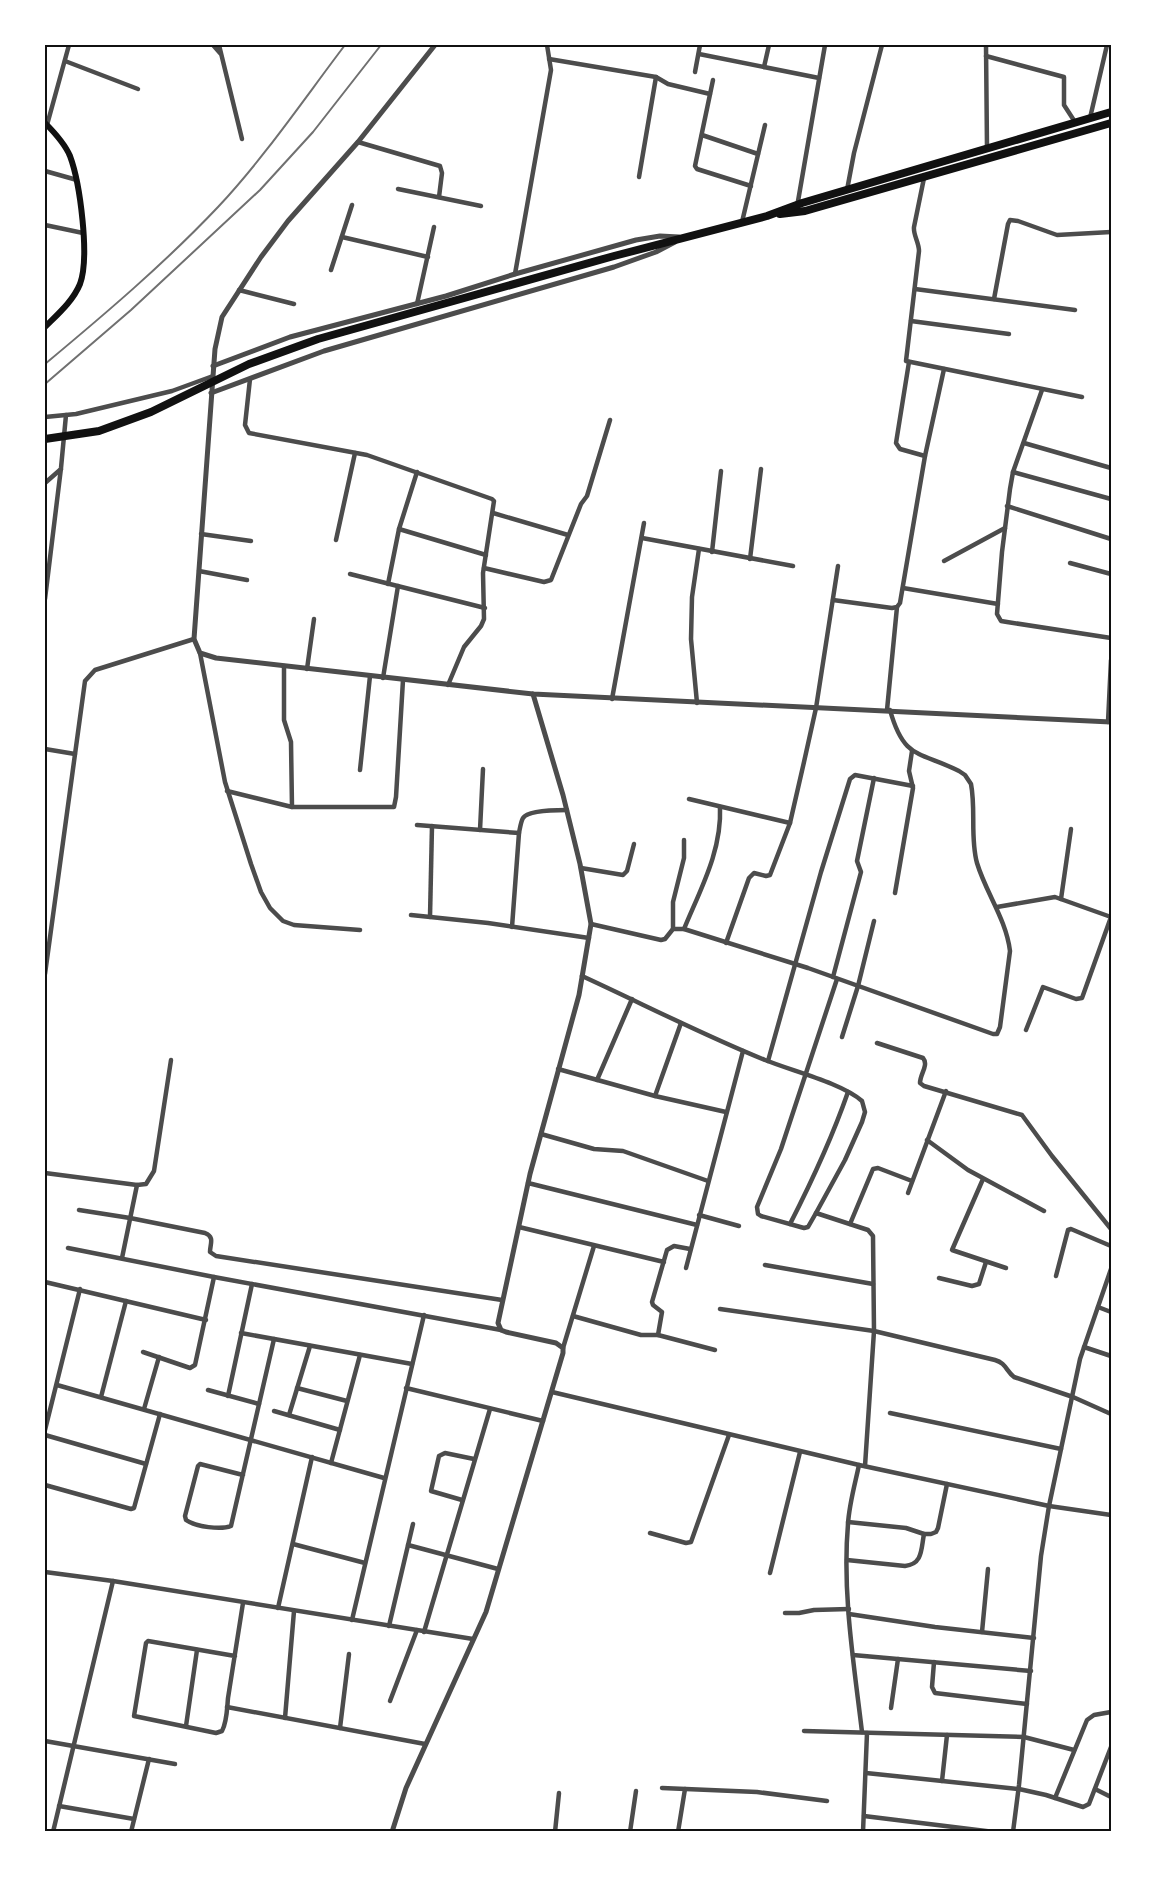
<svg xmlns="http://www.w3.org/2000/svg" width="1156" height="1877" font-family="'Exo 2',sans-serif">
<rect width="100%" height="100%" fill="#fff"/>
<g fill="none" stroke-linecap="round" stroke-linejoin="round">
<g stroke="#4c4c4c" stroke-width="4.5">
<polyline points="213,45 220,53"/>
<polyline points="219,45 242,139"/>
<polyline points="986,45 987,149"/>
<polyline points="699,54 819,78"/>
<polyline points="986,56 1064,77 1064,105 1075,122"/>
<polyline points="549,59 656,77 668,84 710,94"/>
<polyline points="65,61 138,89"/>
<polyline points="764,67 769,45"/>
<polyline points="695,72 700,45"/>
<polyline points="713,80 695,166 697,169 751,186"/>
<polyline points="1090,118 1107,45"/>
<polyline points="47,125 69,45"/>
<polyline points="702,135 758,154"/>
<polyline points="358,142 440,166 442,173 439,197"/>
<polyline points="45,171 77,180"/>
<polyline points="639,177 656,77"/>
<path d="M924,178L914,227C913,235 919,242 919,251L906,361L1082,397"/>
<polyline points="398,189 481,206"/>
<polyline points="847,190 854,153 882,45"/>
<polyline points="797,207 825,45"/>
<polyline points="742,222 765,125"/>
<polyline points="45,225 83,233"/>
<polyline points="342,237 428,257"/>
<polyline points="331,270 352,205"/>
<polyline points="515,274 551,70 547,45"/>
<polyline points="915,289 1075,310"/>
<polyline points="239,290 294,304"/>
<polyline points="994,299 1008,224 1010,220 1018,221 1057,235 1111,232"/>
<polyline points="417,304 434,227"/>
<polyline points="911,321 1009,334"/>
<polyline points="909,362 896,443 900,449 925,456"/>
<polyline points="250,379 245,425 249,433 367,455 492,499 494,501 483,573 484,619 481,626 464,647 448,685"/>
<polyline points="1042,390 1013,472 1010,489 1002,552 997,614 1001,621 1007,622 1111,638"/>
<polyline points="45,417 76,414 172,391 213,376"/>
<polyline points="1024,443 1111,468"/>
<polyline points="1013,472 1111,499"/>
<polyline points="45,483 61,469"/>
<polyline points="1007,506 1111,539"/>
<polyline points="493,513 568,535"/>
<polyline points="399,529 486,555"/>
<polyline points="201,534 251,541"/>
<polyline points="642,538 793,566"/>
<polyline points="336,540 355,453"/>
<polyline points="712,552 721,471"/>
<polyline points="750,559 761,469"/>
<polyline points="944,561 1005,528"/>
<polyline points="1070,563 1111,574"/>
<polyline points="484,568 544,582 551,580 581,504 587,496 610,420"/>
<polyline points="199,571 247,580"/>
<polyline points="350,574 485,608"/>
<polyline points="388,584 399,529 417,472"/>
<polyline points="903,588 998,604"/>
<polyline points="45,599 61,468 66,415"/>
<polyline points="833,600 892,608 897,607 900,603 925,456 944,369"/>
<polyline points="200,653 225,782 251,864 261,892 270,908 283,921 294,925 360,930"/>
<polyline points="284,666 284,720 291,742 292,807"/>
<polyline points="307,669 314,619"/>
<polyline points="383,678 398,586"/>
<polyline points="612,699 644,523"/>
<polyline points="697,703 691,639 692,597 699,549"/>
<polyline points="887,710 897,607"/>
<polyline points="1108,722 1111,660"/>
<polyline points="45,749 75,754"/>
<polyline points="360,770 370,676"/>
<polyline points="227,791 292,807 394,807 396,797 403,680"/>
<polyline points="689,799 790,823"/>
<polyline points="417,825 519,833"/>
<polyline points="480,830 483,769"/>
<polyline points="581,868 623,875 627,871 634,844"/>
<polyline points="895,893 913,788 909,771 912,751"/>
<polyline points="1061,899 1071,829"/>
<polyline points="997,907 1055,897 1111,917"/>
<polyline points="411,915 488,923 589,938"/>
<polyline points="430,917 432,826"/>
<path d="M591,924L661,940L665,939L673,929H684L808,968L993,1034H997L1000,1027L1010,951C1006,919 986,893 977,863C970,838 976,810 971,784L965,775L959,771C919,751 904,760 890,710"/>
<path d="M512,927L519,833C520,828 521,821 523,818C528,810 557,810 567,810"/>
<polyline points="673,929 673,902 684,858 684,840"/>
<path d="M684,929C700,890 722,851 720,807"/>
<polyline points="726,943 749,878 754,873 766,876 770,875 790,823 804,762 816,708 838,566"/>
<polyline points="45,974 85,681 95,670 194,639"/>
<path d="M582,976C643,1004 703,1035 765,1060C792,1071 842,1083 862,1101L865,1112L862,1122L845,1160L816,1213L868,1230L873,1236L874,1331L865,1466"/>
<polyline points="833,977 861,872 857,861 874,778"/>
<polyline points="1026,1030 1043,987 1076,999 1082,998 1111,917"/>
<polyline points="842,1037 858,986 874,921"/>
<path d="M877,1043L923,1058C929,1065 920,1074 920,1083L924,1086L1022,1115L1052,1156L1111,1229"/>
<polyline points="768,1061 821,872 850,779 855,775 913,786"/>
<polyline points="558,1069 655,1096 726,1112"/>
<polyline points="597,1080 632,999"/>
<polyline points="655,1096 681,1023"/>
<polyline points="541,1134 594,1149 623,1151 708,1181"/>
<polyline points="927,1140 968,1170 1044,1211"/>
<polyline points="45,1173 137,1185 146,1184 154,1171 171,1060"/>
<polyline points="983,1179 952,1250 1006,1268"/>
<polyline points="528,1183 697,1225"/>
<polyline points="908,1193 946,1091"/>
<path d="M79,1210L130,1218L205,1233C215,1237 210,1244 210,1252L216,1256L502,1300"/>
<polyline points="816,1213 808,1227 804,1228 761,1216 758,1214 757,1207 781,1149 837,979"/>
<polyline points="699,1215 739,1226"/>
<path d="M790,1224C812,1181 832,1138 848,1092"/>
<polyline points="850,1224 873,1169 878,1168 912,1181"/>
<polyline points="519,1227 664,1262"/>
<polyline points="68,1248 214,1277 501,1330"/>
<polyline points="122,1258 137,1185"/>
<polyline points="765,1265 873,1284"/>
<polyline points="686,1268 743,1051"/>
<polyline points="1056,1276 1068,1230 1071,1229 1111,1246"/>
<polyline points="939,1278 972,1286 979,1284 986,1262"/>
<polyline points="45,1282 206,1320"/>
<polyline points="1098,1307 1111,1312"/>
<path d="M720,1309L874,1331L995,1360C1006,1363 1006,1371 1014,1377L1073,1397L1111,1414"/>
<polyline points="573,1316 641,1335 658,1335 715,1350"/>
<polyline points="241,1333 412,1364"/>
<polyline points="658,1335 662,1312 653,1305 652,1302 667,1250 674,1246 690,1249"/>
<polyline points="1084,1347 1111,1356"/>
<polyline points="563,1348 594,1246"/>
<polyline points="143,1352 190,1368 195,1365 214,1277"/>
<polyline points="57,1385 384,1478"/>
<polyline points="297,1388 347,1401"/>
<polyline points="406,1388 543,1421"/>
<polyline points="208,1390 259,1404"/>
<polyline points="552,1392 859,1465 1049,1506 1111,1515"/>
<polyline points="228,1396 252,1284"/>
<polyline points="101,1397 126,1301"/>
<polyline points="144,1409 159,1357"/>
<polyline points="274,1411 340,1430"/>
<polyline points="890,1413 1061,1449"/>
<polyline points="289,1415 310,1346"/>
<polyline points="45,1430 80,1289"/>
<polyline points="45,1435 146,1464"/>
<polyline points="331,1463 360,1355"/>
<path d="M859,1465C855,1484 849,1505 848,1524C842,1593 854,1664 862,1732"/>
<path d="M243,1475L200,1464L198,1466L185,1516L186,1520C196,1527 221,1530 231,1526L274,1339"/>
<polyline points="45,1485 131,1509 134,1508 160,1414"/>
<polyline points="462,1500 431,1491 439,1456 445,1453 474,1459"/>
<polyline points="848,1522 906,1528 924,1534 931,1534 936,1532 938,1528 947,1484"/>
<polyline points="650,1533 686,1543 691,1542 729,1435"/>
<polyline points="293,1544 365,1563"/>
<polyline points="408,1545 498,1569"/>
<path d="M847,1560L905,1566C923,1564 921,1549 924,1534"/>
<polyline points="45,1572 113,1581 473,1639"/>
<polyline points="770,1573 800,1452"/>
<polyline points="278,1608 312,1457"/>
<polyline points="785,1613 799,1613 814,1610 849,1609"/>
<polyline points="849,1614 935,1627 1034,1638"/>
<polyline points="352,1620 424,1315"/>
<polyline points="389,1626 413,1524"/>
<polyline points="424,1632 490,1409"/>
<polyline points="982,1632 988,1569"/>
<polyline points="853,1655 1031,1671"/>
<path d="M235,1656L148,1641L146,1643L134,1716L216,1733L222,1731C227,1722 227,1709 228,1698C233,1667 238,1635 243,1603"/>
<polyline points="934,1662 932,1687 935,1693 1027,1704"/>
<polyline points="390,1701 417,1630"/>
<polyline points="227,1707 425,1744"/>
<polyline points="891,1708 898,1659"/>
<polyline points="285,1718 294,1611"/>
<polyline points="186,1726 197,1650"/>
<polyline points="340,1728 349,1654"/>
<polyline points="804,1731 1024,1737 1074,1750"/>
<polyline points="45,1741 175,1764"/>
<polyline points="866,1773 1019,1789 1046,1795 1083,1807 1089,1804 1111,1747"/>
<polyline points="942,1781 947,1735"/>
<polyline points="662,1788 757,1792 827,1801"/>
<polyline points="1095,1789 1111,1797"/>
<polyline points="1055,1798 1087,1720 1094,1715 1111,1712"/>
<polyline points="59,1806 134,1819"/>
<polyline points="864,1816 994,1832"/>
<polyline points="53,1832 113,1581"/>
<polyline points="131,1832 149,1759"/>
<polyline points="555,1832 559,1793"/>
<polyline points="630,1832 636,1791"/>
<polyline points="678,1832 685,1789"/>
<polyline points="863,1832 867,1733"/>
<polyline points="1013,1832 1019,1785 1041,1556 1049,1506 1080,1359 1111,1269"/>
</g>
<g stroke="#4c4c4c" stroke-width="5">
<polyline points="435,45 358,142 288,221 261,257 222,317 215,349 194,639 200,653 216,658 533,694 1111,722"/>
<polyline points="213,366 290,337 446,296 515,274 636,240 660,236 679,237"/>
<polyline points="211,393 324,351 614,267 656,252 675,242"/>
<polyline points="392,1832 406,1788 486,1612 563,1353 563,1348 556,1343 506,1332 501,1330 498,1323 530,1174 579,995 591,924 580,864 563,795 533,694"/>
</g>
<path stroke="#111" stroke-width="6" d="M45,123C54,132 65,144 70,156C80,183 90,257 80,284C73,301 58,314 45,327"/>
<g stroke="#111" stroke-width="8">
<polyline points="780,214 805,211 1111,123"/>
<polyline points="45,439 99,431 151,412 249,364 318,339 614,256 767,216 802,203 1111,112"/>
</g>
<g stroke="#707070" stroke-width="2">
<path d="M45,364C105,314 164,264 218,207C264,158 304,99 345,45"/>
<polyline points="45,384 131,310 260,190 313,132 381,45"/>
</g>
</g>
<rect width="1156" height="1877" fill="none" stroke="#ffffff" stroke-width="93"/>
<rect x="46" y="46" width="1064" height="1784" fill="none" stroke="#111" stroke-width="2"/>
</svg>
